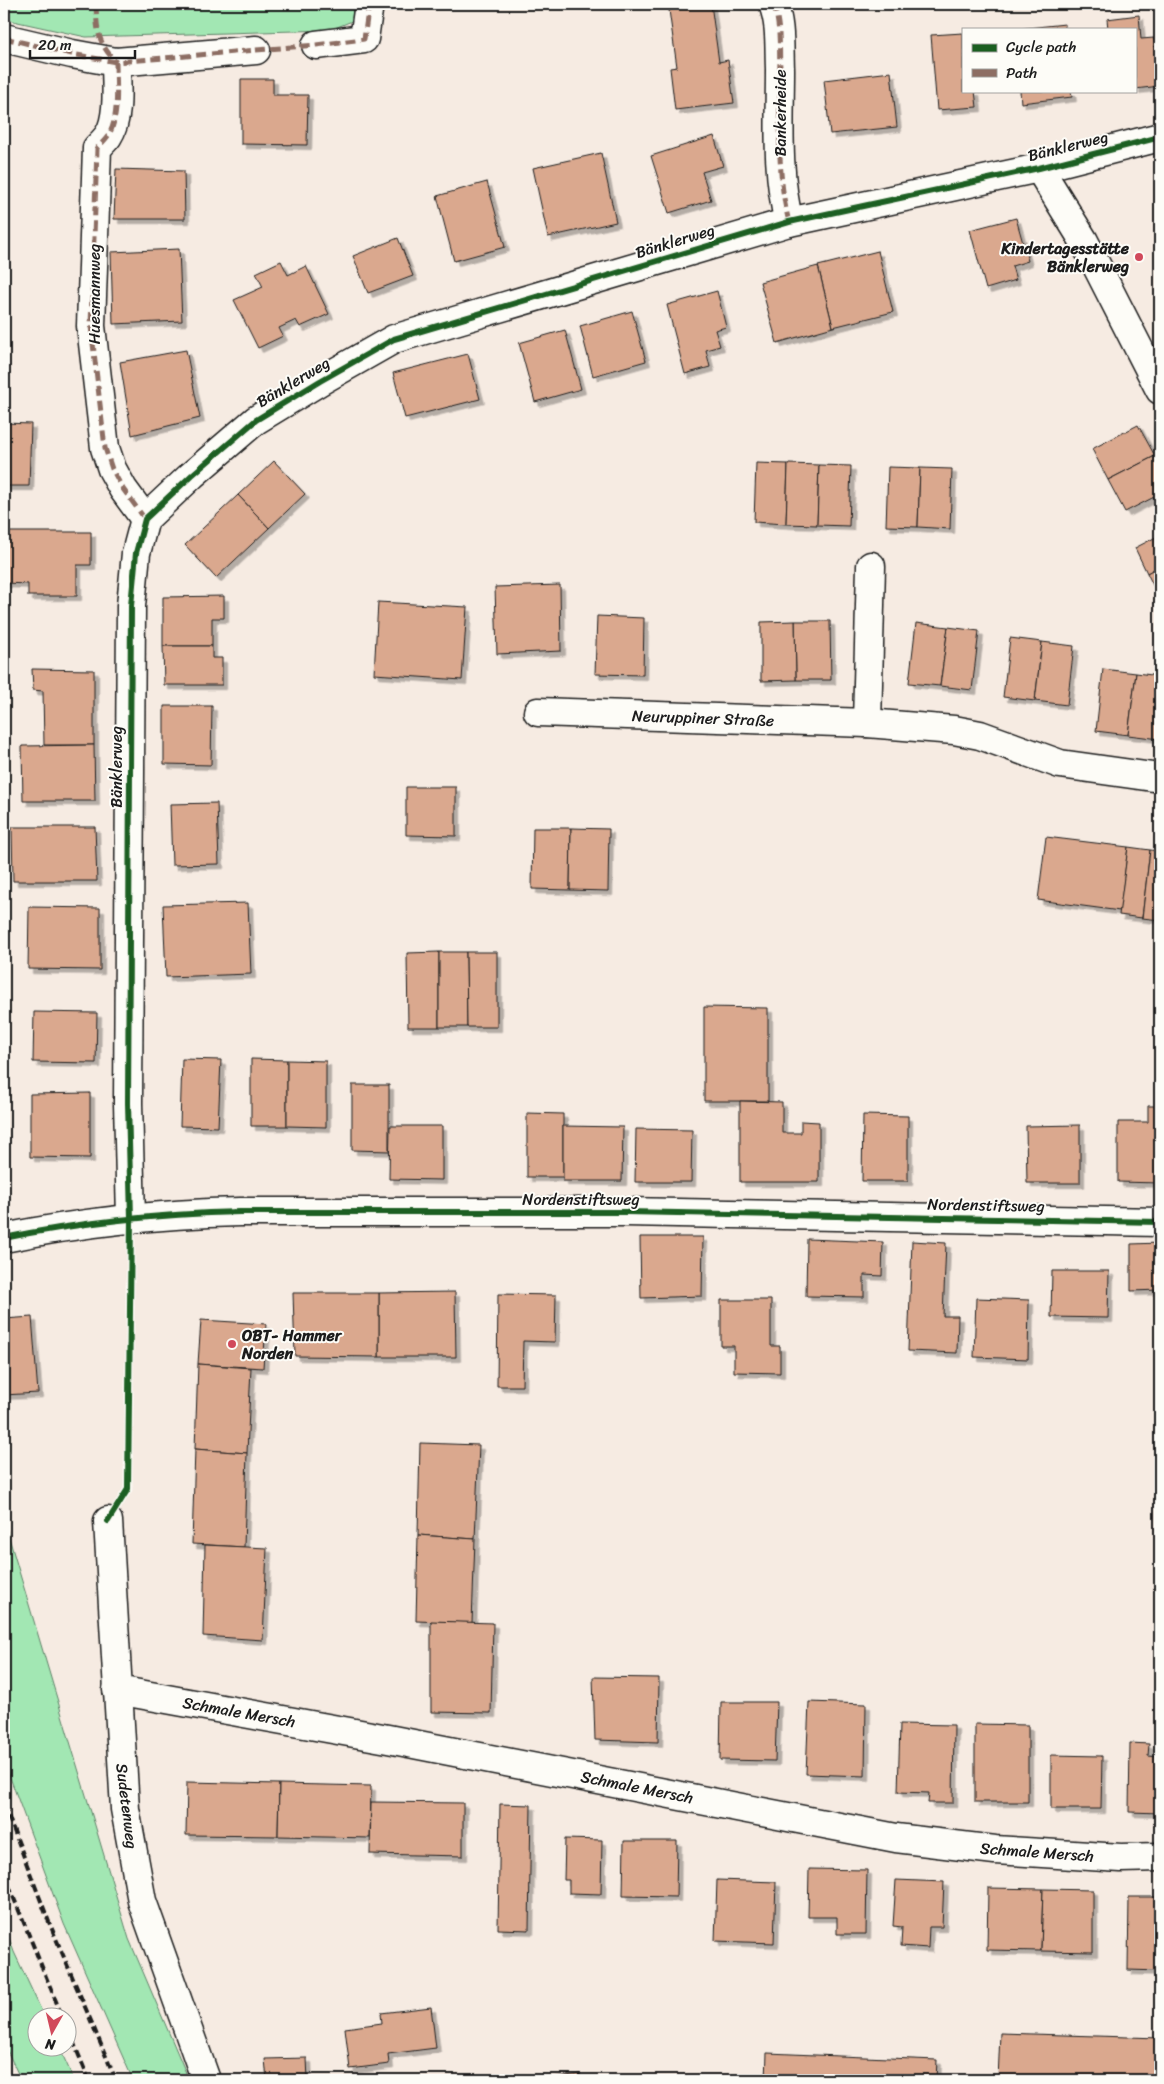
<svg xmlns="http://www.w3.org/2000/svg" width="1164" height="2084" font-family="Sriracha,sans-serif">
<defs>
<filter id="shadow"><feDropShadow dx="4.5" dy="4.5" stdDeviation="0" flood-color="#0004"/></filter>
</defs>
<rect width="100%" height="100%" fill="#f6ebe2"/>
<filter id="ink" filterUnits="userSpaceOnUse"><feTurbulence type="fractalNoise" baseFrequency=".02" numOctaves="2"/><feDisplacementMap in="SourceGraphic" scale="10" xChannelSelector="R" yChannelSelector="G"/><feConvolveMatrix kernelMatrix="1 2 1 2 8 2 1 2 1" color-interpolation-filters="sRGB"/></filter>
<g filter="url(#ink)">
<g fill="#a2e7b3" stroke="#5f8268">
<polygon points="4,4 353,4 352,21 330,30 86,37 4,19"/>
<polygon points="4,1521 129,1939 189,2080 133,2080 64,1924 4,1761"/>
<polygon points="4,1924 14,1952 44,2016 38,2016 38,2046 59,2047 74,2080 21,2080 4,2044"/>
</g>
<g fill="#daa88e" stroke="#1c1c1c" filter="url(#shadow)">
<polygon points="711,4 719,62 728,60 734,103 675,110 670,68 677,67 669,10"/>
<polygon points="1139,15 1141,39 1154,38 1160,86 1135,89 1135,29 1108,29 1107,19"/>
<polygon points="1065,24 1065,29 1018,29"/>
<polygon points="963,33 963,91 975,91 977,107 937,110 931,35"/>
<polygon points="1160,37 1160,86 1154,38"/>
<polygon points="891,72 897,127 830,134 824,80"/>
<polygon points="241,79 273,79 273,95 308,95 307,145 241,144"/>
<polygon points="1020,91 1071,91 1072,97 1021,103"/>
<polygon points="714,136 723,166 702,172 711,200 669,213 651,156"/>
<polygon points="601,153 616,222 548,237 533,168"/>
<polygon points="116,169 184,171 185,219 114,219"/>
<polygon points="487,182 505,247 454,261 437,196"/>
<polygon points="1016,218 1028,261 1012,266 1016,280 986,289 970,230"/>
<polygon points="398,238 413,276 368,293 353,256"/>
<polygon points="179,249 182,321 113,324 111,252"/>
<polygon points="878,251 893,312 833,327 818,266"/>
<polygon points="281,261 288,275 306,266 329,314 300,327 296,320 279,328 283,336 258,348 234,300 263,287 256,273"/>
<polygon points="818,266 833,327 777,343 760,282"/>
<polygon points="717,291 726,327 715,330 720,346 706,350 710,367 685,374 667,305"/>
<polygon points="632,311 646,361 593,376 580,326"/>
<polygon points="565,330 581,389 535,402 519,343"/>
<polygon points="186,350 200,418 132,435 120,362"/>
<polygon points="468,354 480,399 405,418 393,373"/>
<polygon points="4,423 31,424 29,486 4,486"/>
<polygon points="1138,425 1155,456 1108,480 1092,449"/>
<polygon points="1155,456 1160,467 1160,494 1125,512 1108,480"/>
<polygon points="274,461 305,494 269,528 238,495"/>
<polygon points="756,463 788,464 786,524 754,522"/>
<polygon points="788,464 819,465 817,525 786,524"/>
<polygon points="819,465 851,466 849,526 817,525"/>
<polygon points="888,467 920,468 918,527 886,526"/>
<polygon points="920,468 952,469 950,529 918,527"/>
<polygon points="238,495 269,528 216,578 185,545"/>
<polygon points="4,532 91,532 91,565 77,565 77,596 28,596 28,584 4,583"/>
<polygon points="1160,535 1160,566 1147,573 1135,548"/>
<polygon points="1160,566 1160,596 1159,597 1147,573"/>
<polygon points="560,585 561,651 497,654 495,587"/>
<polygon points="224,596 224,618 212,618 212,646 163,646 163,597"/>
<polygon points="378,602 467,607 462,680 374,674"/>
<polygon points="597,616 644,618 643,675 595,674"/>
<polygon points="795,621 830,621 831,680 796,680"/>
<polygon points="795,621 796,680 761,681 761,622"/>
<polygon points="916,623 948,627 940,686 909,683"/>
<polygon points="948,627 979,631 972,690 940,686"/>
<polygon points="1010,638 1042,642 1035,701 1003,697"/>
<polygon points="1042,642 1074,646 1067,705 1035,701"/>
<polygon points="163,646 212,646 212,658 222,658 222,685 164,685"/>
<polygon points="32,669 94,670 94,745 44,745 43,691 33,690"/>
<polygon points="1103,669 1136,673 1128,735 1096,731"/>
<polygon points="1136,673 1160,676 1160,739 1128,735"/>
<polygon points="164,706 212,706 211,765 164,764"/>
<polygon points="94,745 95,801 23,801 22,746"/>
<polygon points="406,787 456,787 456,836 406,835"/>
<polygon points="217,803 219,864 172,865 170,804"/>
<polygon points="12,827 95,827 97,881 13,881"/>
<polygon points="533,828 571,828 570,890 532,889"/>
<polygon points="571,828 609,829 608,891 570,890"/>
<polygon points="1046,837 1128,847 1120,911 1038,900"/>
<polygon points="1128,847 1150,850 1142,918 1119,915"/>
<polygon points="1150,850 1160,851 1160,920 1142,918"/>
<polygon points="248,903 251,974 166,977 163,905"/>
<polygon points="29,907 100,908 100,970 28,969"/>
<polygon points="439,952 439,1027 408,1027 407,953"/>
<polygon points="439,952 466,952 467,1027 439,1027"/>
<polygon points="466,952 497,952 497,1027 467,1027"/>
<polygon points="704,1007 768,1008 768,1101 704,1101"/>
<polygon points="34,1012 97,1013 96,1063 33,1062"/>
<polygon points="182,1059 221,1060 218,1127 180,1126"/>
<polygon points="251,1059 287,1060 287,1126 251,1126"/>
<polygon points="287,1060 326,1061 326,1127 287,1126"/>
<polygon points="352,1085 389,1085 389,1151 352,1150"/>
<polygon points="90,1093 90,1158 30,1157 30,1094"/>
<polygon points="740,1101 782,1102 782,1133 801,1133 801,1121 819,1122 819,1182 740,1182"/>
<polygon points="1148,1106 1160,1106 1160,1183 1118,1182 1118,1122 1148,1122"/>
<polygon points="527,1113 563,1114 563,1177 527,1177"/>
<polygon points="863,1115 908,1116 908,1181 862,1181"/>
<polygon points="1080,1125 1080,1183 1027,1183 1026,1126"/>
<polygon points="390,1126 442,1126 442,1180 389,1179"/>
<polygon points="563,1126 623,1127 622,1181 563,1181"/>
<polygon points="636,1129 692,1130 691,1182 635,1182"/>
<polygon points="640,1237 703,1237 702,1296 641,1298"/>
<polygon points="807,1239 883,1242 882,1276 864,1275 864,1297 806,1296"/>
<polygon points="912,1241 946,1243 943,1316 958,1316 957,1353 908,1351"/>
<polygon points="1160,1243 1160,1290 1131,1291 1131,1244"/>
<polygon points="1052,1271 1109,1271 1108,1318 1051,1317"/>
<polygon points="455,1292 456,1357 379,1357 379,1293"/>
<polygon points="293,1293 379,1293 379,1357 295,1356"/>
<polygon points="498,1294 556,1295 555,1342 523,1341 522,1386 497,1386"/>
<polygon points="976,1298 1029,1300 1028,1359 974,1357"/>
<polygon points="721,1300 771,1300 771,1346 780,1346 780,1373 734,1372 734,1346 721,1346"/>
<polygon points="32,1317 38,1393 4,1395 4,1319"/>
<polygon points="201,1320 266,1324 263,1368 198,1364"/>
<polygon points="198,1364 251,1368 247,1453 195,1449"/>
<polygon points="420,1443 479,1445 475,1539 418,1535"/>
<polygon points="195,1449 247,1453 244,1547 192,1544"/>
<polygon points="418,1535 475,1539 472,1623 416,1621"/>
<polygon points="205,1545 267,1548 263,1640 203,1636"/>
<polygon points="431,1621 493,1623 491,1713 431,1712"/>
<polygon points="593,1677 659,1678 658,1742 595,1740"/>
<polygon points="721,1702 777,1702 775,1761 720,1760"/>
<polygon points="809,1702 866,1704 865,1776 806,1774"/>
<polygon points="900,1724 954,1725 953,1803 928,1803 929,1793 898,1792"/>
<polygon points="975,1724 1028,1725 1028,1802 975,1802"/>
<polygon points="1130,1743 1149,1744 1148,1756 1160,1757 1160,1813 1129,1812"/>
<polygon points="1051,1755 1102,1756 1101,1809 1051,1809"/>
<polygon points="187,1782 279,1784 278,1836 186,1835"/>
<polygon points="279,1784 371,1786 370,1838 278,1836"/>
<polygon points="371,1802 463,1803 463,1856 370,1854"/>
<polygon points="500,1804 531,1805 529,1930 498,1929"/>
<polygon points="565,1839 602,1840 601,1894 569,1893 569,1880 564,1880"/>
<polygon points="624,1841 677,1841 676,1897 623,1896"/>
<polygon points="809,1869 867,1870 866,1934 837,1934 837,1917 808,1917"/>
<polygon points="717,1880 776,1882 774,1943 715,1941"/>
<polygon points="896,1880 944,1882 942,1927 929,1927 928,1948 901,1946 902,1927 893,1926"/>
<polygon points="988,1888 1043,1889 1041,1951 987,1950"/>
<polygon points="1043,1889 1093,1890 1093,1952 1041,1951"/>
<polygon points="1129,1897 1160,1897 1160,1971 1128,1970"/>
<polygon points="431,2007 436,2048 388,2054 389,2064 350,2069 345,2028 382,2023 381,2013"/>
<polygon points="1000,2033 1160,2038 1160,2080 998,2080"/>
<polygon points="767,2053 937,2060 936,2080 766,2080"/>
<polygon points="307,2058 308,2080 267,2080 265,2059"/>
<polygon points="580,2074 581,2080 553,2080 552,2078"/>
<polygon points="515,2075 515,2080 478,2080"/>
</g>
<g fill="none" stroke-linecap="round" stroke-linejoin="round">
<defs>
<g id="street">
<path d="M773,4C781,24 779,47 780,69C780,120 776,172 789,222"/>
<polyline points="4,38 72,54 116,62 256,50"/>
<polyline points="316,45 364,39 369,4"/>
<path d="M116,62C116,82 120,118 108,136C105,140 101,144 97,148L91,326L105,448L112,469L123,489L145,519"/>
<polyline points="1039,168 1084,241 1160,390"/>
<polyline points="538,712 867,723 954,730 980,735 1060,764 1160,778"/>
<polyline points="867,723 871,566"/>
<polyline points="131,1218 128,1103 131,606 136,553 145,519 192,475 256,420 320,381 394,339 789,222 1039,168 1160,137"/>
<path d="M4,1238C82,1222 160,1214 240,1212H625L1160,1222"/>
<polyline points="108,1521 125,1809 142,1901 206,2080"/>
<polyline points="117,1690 388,1739 896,1838 995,1850 1121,1858 1160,1857"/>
</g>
</defs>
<use href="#street" stroke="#1c1c1c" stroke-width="31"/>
<use href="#street" stroke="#fdfcf7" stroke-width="28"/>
<g stroke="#1c1c1c" stroke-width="4" stroke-dasharray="8 4" stroke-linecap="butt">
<polyline points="4,1805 49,1922 116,2080"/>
<polyline points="4,1874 62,2016"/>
<polyline points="68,2029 89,2080"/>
</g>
<g stroke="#8d6e63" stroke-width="5" stroke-dasharray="10 5" stroke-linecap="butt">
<path d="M96,4C97,30 97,42 116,62"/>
<path d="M773,4C781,24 779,47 780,69C780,120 776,172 789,222"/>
<polyline points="4,38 72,54 116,62 316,45 364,39 369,4"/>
<path d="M116,62C116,82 120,118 108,136C105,140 101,144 97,148L91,326L105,448L112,469L123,489L145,519"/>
</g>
<defs>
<g id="cycleway">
<path d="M4,1238C82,1222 160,1214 240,1212H625L1160,1222"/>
<polyline points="108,1521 128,1489 131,1218 128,1103 131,606 136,553 145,519 192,475 256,420 320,381 394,339 789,222 1039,168 1160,137"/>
</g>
</defs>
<use href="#cycleway" stroke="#fdfcf7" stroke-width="9"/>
<use href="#cycleway" stroke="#1b5e20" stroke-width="6"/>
</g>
</g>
<g fill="#d1495b" stroke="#fdfcf7" stroke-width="2">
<circle cx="1139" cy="257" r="5"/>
<circle cx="232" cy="1344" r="5"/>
</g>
<g text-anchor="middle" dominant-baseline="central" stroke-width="4" stroke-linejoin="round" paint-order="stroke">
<g font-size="16" fill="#1c1c1c" stroke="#fdfcf7">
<text transform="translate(780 113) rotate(-90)">Bankerheide</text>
<text transform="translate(1068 146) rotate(-14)">Bänklerweg</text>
<text transform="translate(675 241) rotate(-17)">Bänklerweg</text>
<text transform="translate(94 294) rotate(-90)">Huesmannweg</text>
<text transform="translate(293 382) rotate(-31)">Bänklerweg</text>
<text transform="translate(703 718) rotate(2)">Neuruppiner Straße</text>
<text transform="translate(116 767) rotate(-90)">Bänklerweg</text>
<text x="581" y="1199">Nordenstiftsweg</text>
<text transform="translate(986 1205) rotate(1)">Nordenstiftsweg</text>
<text transform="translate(239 1712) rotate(10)">Schmale Mersch</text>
<text transform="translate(637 1787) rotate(11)">Schmale Mersch</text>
<text transform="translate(127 1806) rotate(83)">Sudetenweg</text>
<text transform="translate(1037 1852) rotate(4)">Schmale Mersch</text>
</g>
<g font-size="16" font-weight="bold" fill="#1c1c1c" stroke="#fdfcf7" text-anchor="end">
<text x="1129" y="248">Kindertagesstätte<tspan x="1129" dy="18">Bänklerweg</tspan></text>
<text x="242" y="1335" text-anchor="start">OBT- Hammer<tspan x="242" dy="18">Norden</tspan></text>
</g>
</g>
<rect width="1164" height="2084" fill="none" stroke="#fdfcf7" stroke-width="20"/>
<rect x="10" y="10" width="1144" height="2064" fill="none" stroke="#1c1c1c" stroke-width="2" filter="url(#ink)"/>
<rect x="962" y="28" width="175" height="65" fill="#fdfcf7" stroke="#a3a29f"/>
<rect x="972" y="44" width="25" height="8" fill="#1b5e20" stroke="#a3a29f"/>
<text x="1006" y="52" font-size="15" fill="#1c1c1c">Cycle path</text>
<rect x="972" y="69" width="25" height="8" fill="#8d6e63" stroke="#a3a29f"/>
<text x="1006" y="78" font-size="15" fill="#1c1c1c">Path</text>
<g transform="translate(52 2032) rotate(188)"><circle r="24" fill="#fdfcf7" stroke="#a3a29f"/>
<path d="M0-4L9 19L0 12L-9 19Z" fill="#d1495b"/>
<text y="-8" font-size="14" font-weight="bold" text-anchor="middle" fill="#1c1c1c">N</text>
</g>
<path d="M30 50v8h105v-8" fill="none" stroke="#1c1c1c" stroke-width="2.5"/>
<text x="38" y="50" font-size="15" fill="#1c1c1c" stroke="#fdfcf7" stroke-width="4" paint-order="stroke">20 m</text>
</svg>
